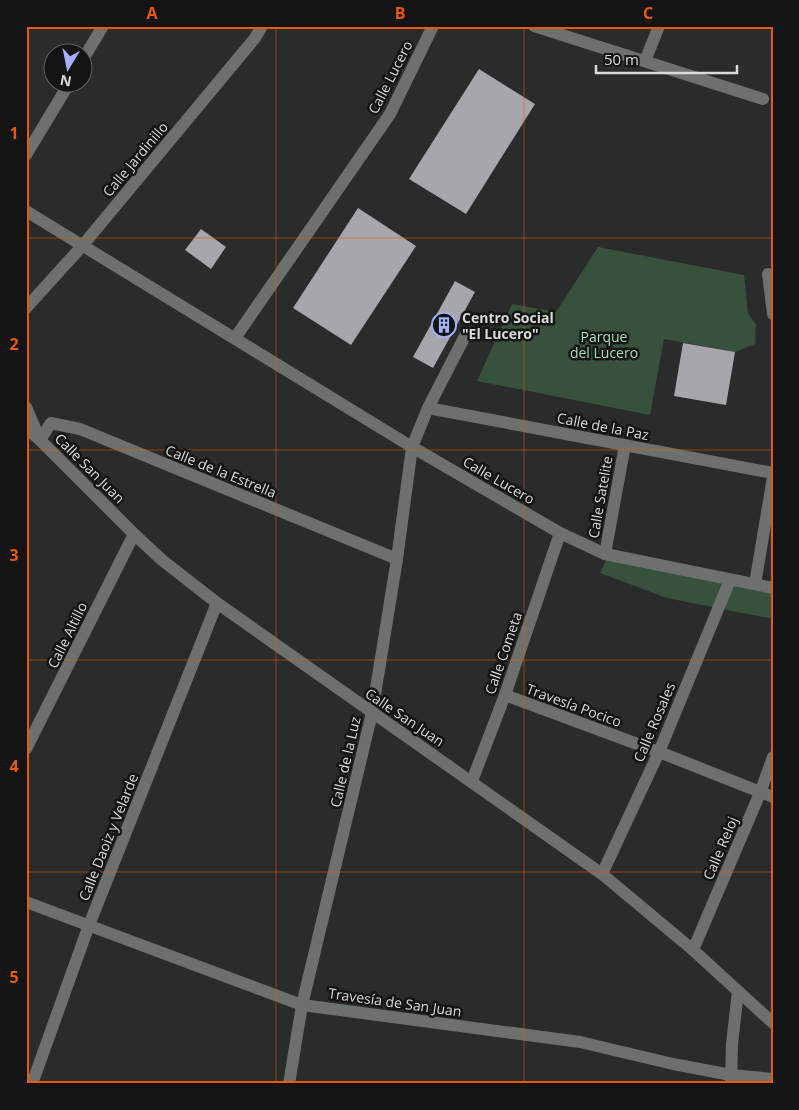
<svg xmlns="http://www.w3.org/2000/svg" width="799" height="1110" font-family="'Open Sans',sans-serif">
<rect width="100%" height="100%" fill="#292c2a"/>
<g fill="#37513d">
<polygon points="598,247 744,275 748,313 756,325 755,344 735,352 664,339 650,415 477,381 512,304 556,312"/>
<polygon points="610,552 773,582 773,619 667,598 600,573"/>
</g>
<g fill="#a6a6ab">
<polygon points="479,69 535,104 466,214 409,179"/>
<polygon points="358,208 416,246 351,345 293,308"/>
<polygon points="201,229 226,247 211,269 185,250"/>
<polygon points="455,281 475,292 433,368 413,357"/>
<polygon points="683,343 735,352 726,405 674,396"/>
</g>
<g fill="none" stroke-linecap="round" stroke-linejoin="round">
<g stroke="#6d716e" stroke-width="12">
<polyline points="534,26 763,99"/>
<polyline points="82,61 103,26"/>
<polyline points="645,61 659,26"/>
<polyline points="26,155 70,82"/>
<polyline points="26,211 412,447 560,533 605,554 773,588"/>
<polyline points="768,274 773,314"/>
<polyline points="26,308 83,245 255,38 262,26"/>
<polyline points="235,338 390,114 433,26"/>
<polyline points="26,407 38,435"/>
<polyline points="428,408 773,473"/>
<polyline points="26,428 40,440 134,534 162,560 217,603 602,874 693,950 773,1023"/>
<polyline points="40,440 51,423 80,429 397,559"/>
<polyline points="605,554 625,445"/>
<polyline points="755,584 773,477"/>
<polyline points="505,695 659,752 773,797"/>
<polyline points="26,749 134,534"/>
<polyline points="472,781 505,695 560,533"/>
<polyline points="602,874 659,752 730,580"/>
<polyline points="26,902 302,1005 580,1042 673,1064 731,1075 773,1079"/>
<polyline points="693,950 760,793 773,757"/>
<polyline points="32,1084 89,925 217,603"/>
<polyline points="289,1084 302,1005 372,713 397,559 412,447 428,408 465,336"/>
<polyline points="731,1084 732,1044 738,991"/>
</g>
</g>
<path fill="none" stroke="#e8590c" stroke-width="1" stroke-opacity="0.55" d="M276,26V1084M524,26V1084M26,238H773M26,450H773M26,660H773M26,872H773"/>
<defs>
<symbol id="building-ring" viewBox="-11 -11 22 22"><circle r="9.5" fill="#131413" stroke="#a5b1fc" stroke-width="1.5"/><path d="M-4-6H4V6H1V3H-1V6H-4ZM-2.5-4.3h1.7v1.8h-1.7ZM.8-4.3h1.7v1.8H.8ZM-2.5-1h1.7V.8h-1.7ZM.8-1h1.7V.8H.8Z" fill="#a5b1fc"/></symbol>
</defs>
<g fill-rule="evenodd">
<use href="#building-ring" x="430" y="311" width="28" height="28"/>
</g>
<g text-anchor="middle" dominant-baseline="central" stroke-width="5" stroke-linejoin="round" paint-order="stroke">
<g font-size="14" fill="#d9dbd9" stroke="#131413">
<text transform="translate(390 77) rotate(-63)">Calle Lucero</text>
<text transform="translate(135 159) rotate(-50)">Calle Jardinillo</text>
<text transform="translate(603 426) rotate(11)">Calle de la Paz</text>
<text transform="translate(90 468) rotate(45)">Calle San Juan</text>
<text transform="translate(221 471) rotate(22)">Calle de la Estrella</text>
<text transform="translate(499 480) rotate(30)">Calle Lucero</text>
<text transform="translate(600 497) rotate(-80)">Calle Satelite</text>
<text transform="translate(67 635) rotate(-64)">Calle Altillo</text>
<text transform="translate(503 653) rotate(-71)">Calle Cometa</text>
<text transform="translate(574 705) rotate(20)">Travesía Pocico</text>
<text transform="translate(405 717) rotate(34)">Calle San Juan</text>
<text transform="translate(654 722) rotate(-67)">Calle Rosales</text>
<text transform="translate(345 762) rotate(-77)">Calle de la Luz</text>
<text transform="translate(108 837) rotate(-68)">Calle Daoiz y Velarde</text>
<text transform="translate(720 848) rotate(-67)">Calle Reloj</text>
<text transform="translate(395 1002) rotate(8)">Travesía de San Juan</text>
</g>
<g font-size="14" font-weight="bold" fill="#d9dbd9" stroke="#131413" text-anchor="start">
<text x="462" y="317">Centro Social<tspan x="462" dy="16">"El Lucero"</tspan></text>
</g>
<g font-size="14" fill="#a8deb4" stroke="#131413">
<text x="604" y="336">Parque<tspan x="604" dy="16">del Lucero</tspan></text>
</g>
</g>
<rect width="799" height="1110" fill="none" stroke="#131413" stroke-width="55"/>
<g transform="translate(68 68) rotate(190)"><circle r="24" fill="#131413" stroke="#626462"/>
<path d="M0-4L9 19L0 12L-9 19Z" fill="#a5b1fc"/>
<text y="-8" font-size="14" font-weight="bold" text-anchor="middle" fill="#d9dbd9">N</text>
</g>
<path d="M596 65v8h141v-8" fill="none" stroke="#d9dbd9" stroke-width="2.5"/>
<text x="604" y="65" font-size="15" fill="#d9dbd9" stroke="#131413" stroke-width="4" paint-order="stroke">50 m</text>
<rect x="28" y="28" width="744" height="1054" fill="none" stroke="#e8590c" stroke-width="2"/>
<g font-size="16" text-anchor="middle" font-weight="bold" fill="#e8590c">
<text x="152" y="19">A</text>
<text x="400" y="19">B</text>
<text x="648" y="19">C</text>
<text x="14" y="139">1</text>
<text x="14" y="350">2</text>
<text x="14" y="561">3</text>
<text x="14" y="772">4</text>
<text x="14" y="983">5</text>
</g>
</svg>
